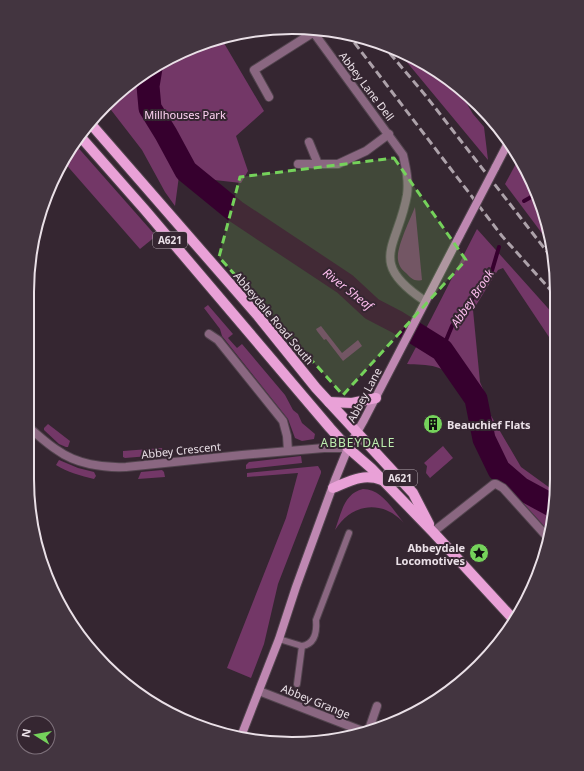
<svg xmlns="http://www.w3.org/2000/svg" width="584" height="771" font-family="'Noto Sans',sans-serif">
<rect width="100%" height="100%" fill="#352631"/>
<g fill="#733767">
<polygon points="221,38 264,111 236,136 248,171 241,183 179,176 175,206 165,192 142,150 108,106 145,72 190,47"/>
<polygon points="396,49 439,72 455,84 473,114 484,127 488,160"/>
<polygon points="74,143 156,236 140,249 63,161"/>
<polygon points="519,158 543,207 553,248 505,184"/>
<path d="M415,207L422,280C414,282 411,278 406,273C402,270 399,266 398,260C396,248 410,220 415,207Z"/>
<path d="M477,229L555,316V346L503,268L498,270L473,310L480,382L485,394L470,408C463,394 453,371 436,367C427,364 416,365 407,364L431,319Z"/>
<polygon points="208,305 233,334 228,338 237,348 242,344 285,395 293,410 298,414 302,423 315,434 314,439 302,441 295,438 288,419 222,336 220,329 204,308"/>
<polygon points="321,326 342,353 358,340 362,346 343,361 326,339 324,340 317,331 316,329"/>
<polygon points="487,409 521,467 550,488 555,488 555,513 551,531 545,527 487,463 476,433 476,416"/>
<polygon points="48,424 70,441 68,447 66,447 59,444 44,430 44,428"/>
<polygon points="443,446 453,458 430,478 426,473 427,466 424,463"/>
<polygon points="162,448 163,453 161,455 125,458 123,457 123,451"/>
<polygon points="301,456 302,463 246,469 246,465 249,462"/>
<path d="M59,460L78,468L94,472L96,476L94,479C81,476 67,472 56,465Z"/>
<polygon points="318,466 321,471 321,473 278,584 264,644 251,678 227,668 286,518 298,473 247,477 247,473"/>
<polygon points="162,470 164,472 165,477 138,479 141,472"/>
<path d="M363,489C382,489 393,510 404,523C382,499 352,503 335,530C341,514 344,493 363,489Z"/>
</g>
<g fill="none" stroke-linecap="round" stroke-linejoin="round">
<g stroke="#36002e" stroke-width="4">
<polyline points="524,201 533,196 536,192"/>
<polyline points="442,350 452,326 491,274 499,247"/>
</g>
<polyline stroke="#36002e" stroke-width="23" points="151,68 148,86 150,108 166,134 186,171 235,211 345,284 372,309 397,322 442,350 476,399 484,439 499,470 520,488 555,507"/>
<defs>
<g id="service">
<path d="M279,639L302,646C315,644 317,632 316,620L349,533"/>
<polyline points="297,684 302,646"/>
</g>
<g id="minor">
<path d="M311,29L403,155C406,168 409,181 407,195C398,247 366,262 425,301"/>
<polyline points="269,97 254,70 314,32"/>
<polyline points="309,142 318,164"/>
<polyline points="298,164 338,164 366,151 389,134"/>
<polyline points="209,334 218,340 283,421 287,436 288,451"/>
<path d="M27,426C37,434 46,443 57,450C76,464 103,468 126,467L242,455L324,448H348"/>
<polyline points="433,532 494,484 496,484 503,488 549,539"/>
<polyline points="259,691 365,732"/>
<polyline points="368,732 377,706"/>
</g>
<g id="secondary">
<polyline points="495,168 509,141"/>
<polyline points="240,739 279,639 296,587 335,480 348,448 364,420 460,235"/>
</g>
<g id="primary">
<polyline points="90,123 258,316 316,388 413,493 429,524"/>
<polyline points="79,135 145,210 330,428 348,448 371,468 433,532 515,621"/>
<polyline points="329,402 352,403 376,398"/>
<path d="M333,488C350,481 363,473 382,480"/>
</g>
</defs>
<use href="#service" stroke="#52444e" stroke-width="8"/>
<use href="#minor" stroke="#52444e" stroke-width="10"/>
<use href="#secondary" stroke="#52444e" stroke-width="10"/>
<use href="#primary" stroke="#52444e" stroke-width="12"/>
<use href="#service" stroke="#8a6781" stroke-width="6"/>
<use href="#minor" stroke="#8a6781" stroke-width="8"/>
<use href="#secondary" stroke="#bf88b2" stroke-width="8"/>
<use href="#primary" stroke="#e9a1d7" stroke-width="10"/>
<g stroke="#ada2aa" stroke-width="3" stroke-dasharray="8 4" stroke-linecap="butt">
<polyline points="347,33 502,236 555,295"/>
<polyline points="382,44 426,96 555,262"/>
</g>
<defs>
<polyline id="secondary-bridge" points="460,235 495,168"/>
</defs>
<use href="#secondary-bridge" stroke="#52444e" stroke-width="10" stroke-linecap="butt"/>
<use href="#secondary-bridge" stroke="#bf88b2" stroke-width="8"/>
</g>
<path fill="#75d25b" fill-opacity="0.2" stroke="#75d25b" stroke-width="3" stroke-dasharray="8 5" stroke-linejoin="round" d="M394,158L466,260L343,395L219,257L240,177Z"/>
<defs>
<symbol id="building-disc" viewBox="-11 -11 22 22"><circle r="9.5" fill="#75d25b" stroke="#352631"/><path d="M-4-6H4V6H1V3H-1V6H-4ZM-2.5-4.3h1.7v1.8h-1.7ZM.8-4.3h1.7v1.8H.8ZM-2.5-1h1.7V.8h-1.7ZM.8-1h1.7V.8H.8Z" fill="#111"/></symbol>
<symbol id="sight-disc" viewBox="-11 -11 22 22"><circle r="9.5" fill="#75d25b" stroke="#352631"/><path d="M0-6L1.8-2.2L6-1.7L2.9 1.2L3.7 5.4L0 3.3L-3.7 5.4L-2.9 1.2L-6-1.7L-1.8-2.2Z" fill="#111"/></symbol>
</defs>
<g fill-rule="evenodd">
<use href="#building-disc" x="422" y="413" width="22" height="22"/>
<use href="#sight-disc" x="468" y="542" width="22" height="22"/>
</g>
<g text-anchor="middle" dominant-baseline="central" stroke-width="4" stroke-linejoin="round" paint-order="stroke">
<g fill="#352631" stroke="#b4a8b0" stroke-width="1">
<rect x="153" y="232" width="34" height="16" rx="3"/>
<rect x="383" y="470" width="34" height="16" rx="3"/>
</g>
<g font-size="10" font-weight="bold" fill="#eae0e7">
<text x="170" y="240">A621</text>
<text x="400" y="478">A621</text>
</g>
<g font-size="11" fill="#eae0e7" stroke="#352631">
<text transform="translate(367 86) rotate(53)">Abbey Lane Dell</text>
<text transform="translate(274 318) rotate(50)">Abbeydale Road South</text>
<text transform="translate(364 395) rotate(-62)">Abbey Lane</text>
<text transform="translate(181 450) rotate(-6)">Abbey Crescent</text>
<text transform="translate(316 701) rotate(22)">Abbey Grange</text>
</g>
<g font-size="11" fill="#ffd3f3" stroke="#352631">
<text x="185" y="114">Millhouses Park</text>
</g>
<g font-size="11" font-weight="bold" fill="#eae0e7" stroke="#352631" text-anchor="start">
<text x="447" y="424">Beauchief Flats</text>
<text x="465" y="547" text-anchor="end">Abbeydale<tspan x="465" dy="13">Locomotives</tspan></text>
</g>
<g font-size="12" font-style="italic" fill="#febeef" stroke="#352631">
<text transform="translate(348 289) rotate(38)">River Sheaf</text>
<text transform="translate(472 298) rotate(-56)">Abbey Brook</text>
</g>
<g font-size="12" letter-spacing="1" fill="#bdefaf" stroke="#352631">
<text x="358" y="442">ABBEYDALE</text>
</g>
</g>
<path d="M0 0H584V771H0ZM292 34H292A258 258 0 0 1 550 292V479A258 258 0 0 1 292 737H292A258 258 0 0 1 34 479V292A258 258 0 0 1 292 34Z" fill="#433540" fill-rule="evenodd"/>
<path fill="none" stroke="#eae0e7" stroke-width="2" d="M292 34H292A258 258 0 0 1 550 292V479A258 258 0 0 1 292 737H292A258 258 0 0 1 34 479V292A258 258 0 0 1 292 34Z"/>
<g transform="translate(36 735) rotate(281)"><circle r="19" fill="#352631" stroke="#7d707a"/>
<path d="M0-3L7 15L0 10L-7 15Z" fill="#75d25b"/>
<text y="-6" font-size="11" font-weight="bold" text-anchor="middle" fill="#eae0e7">N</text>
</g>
</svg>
